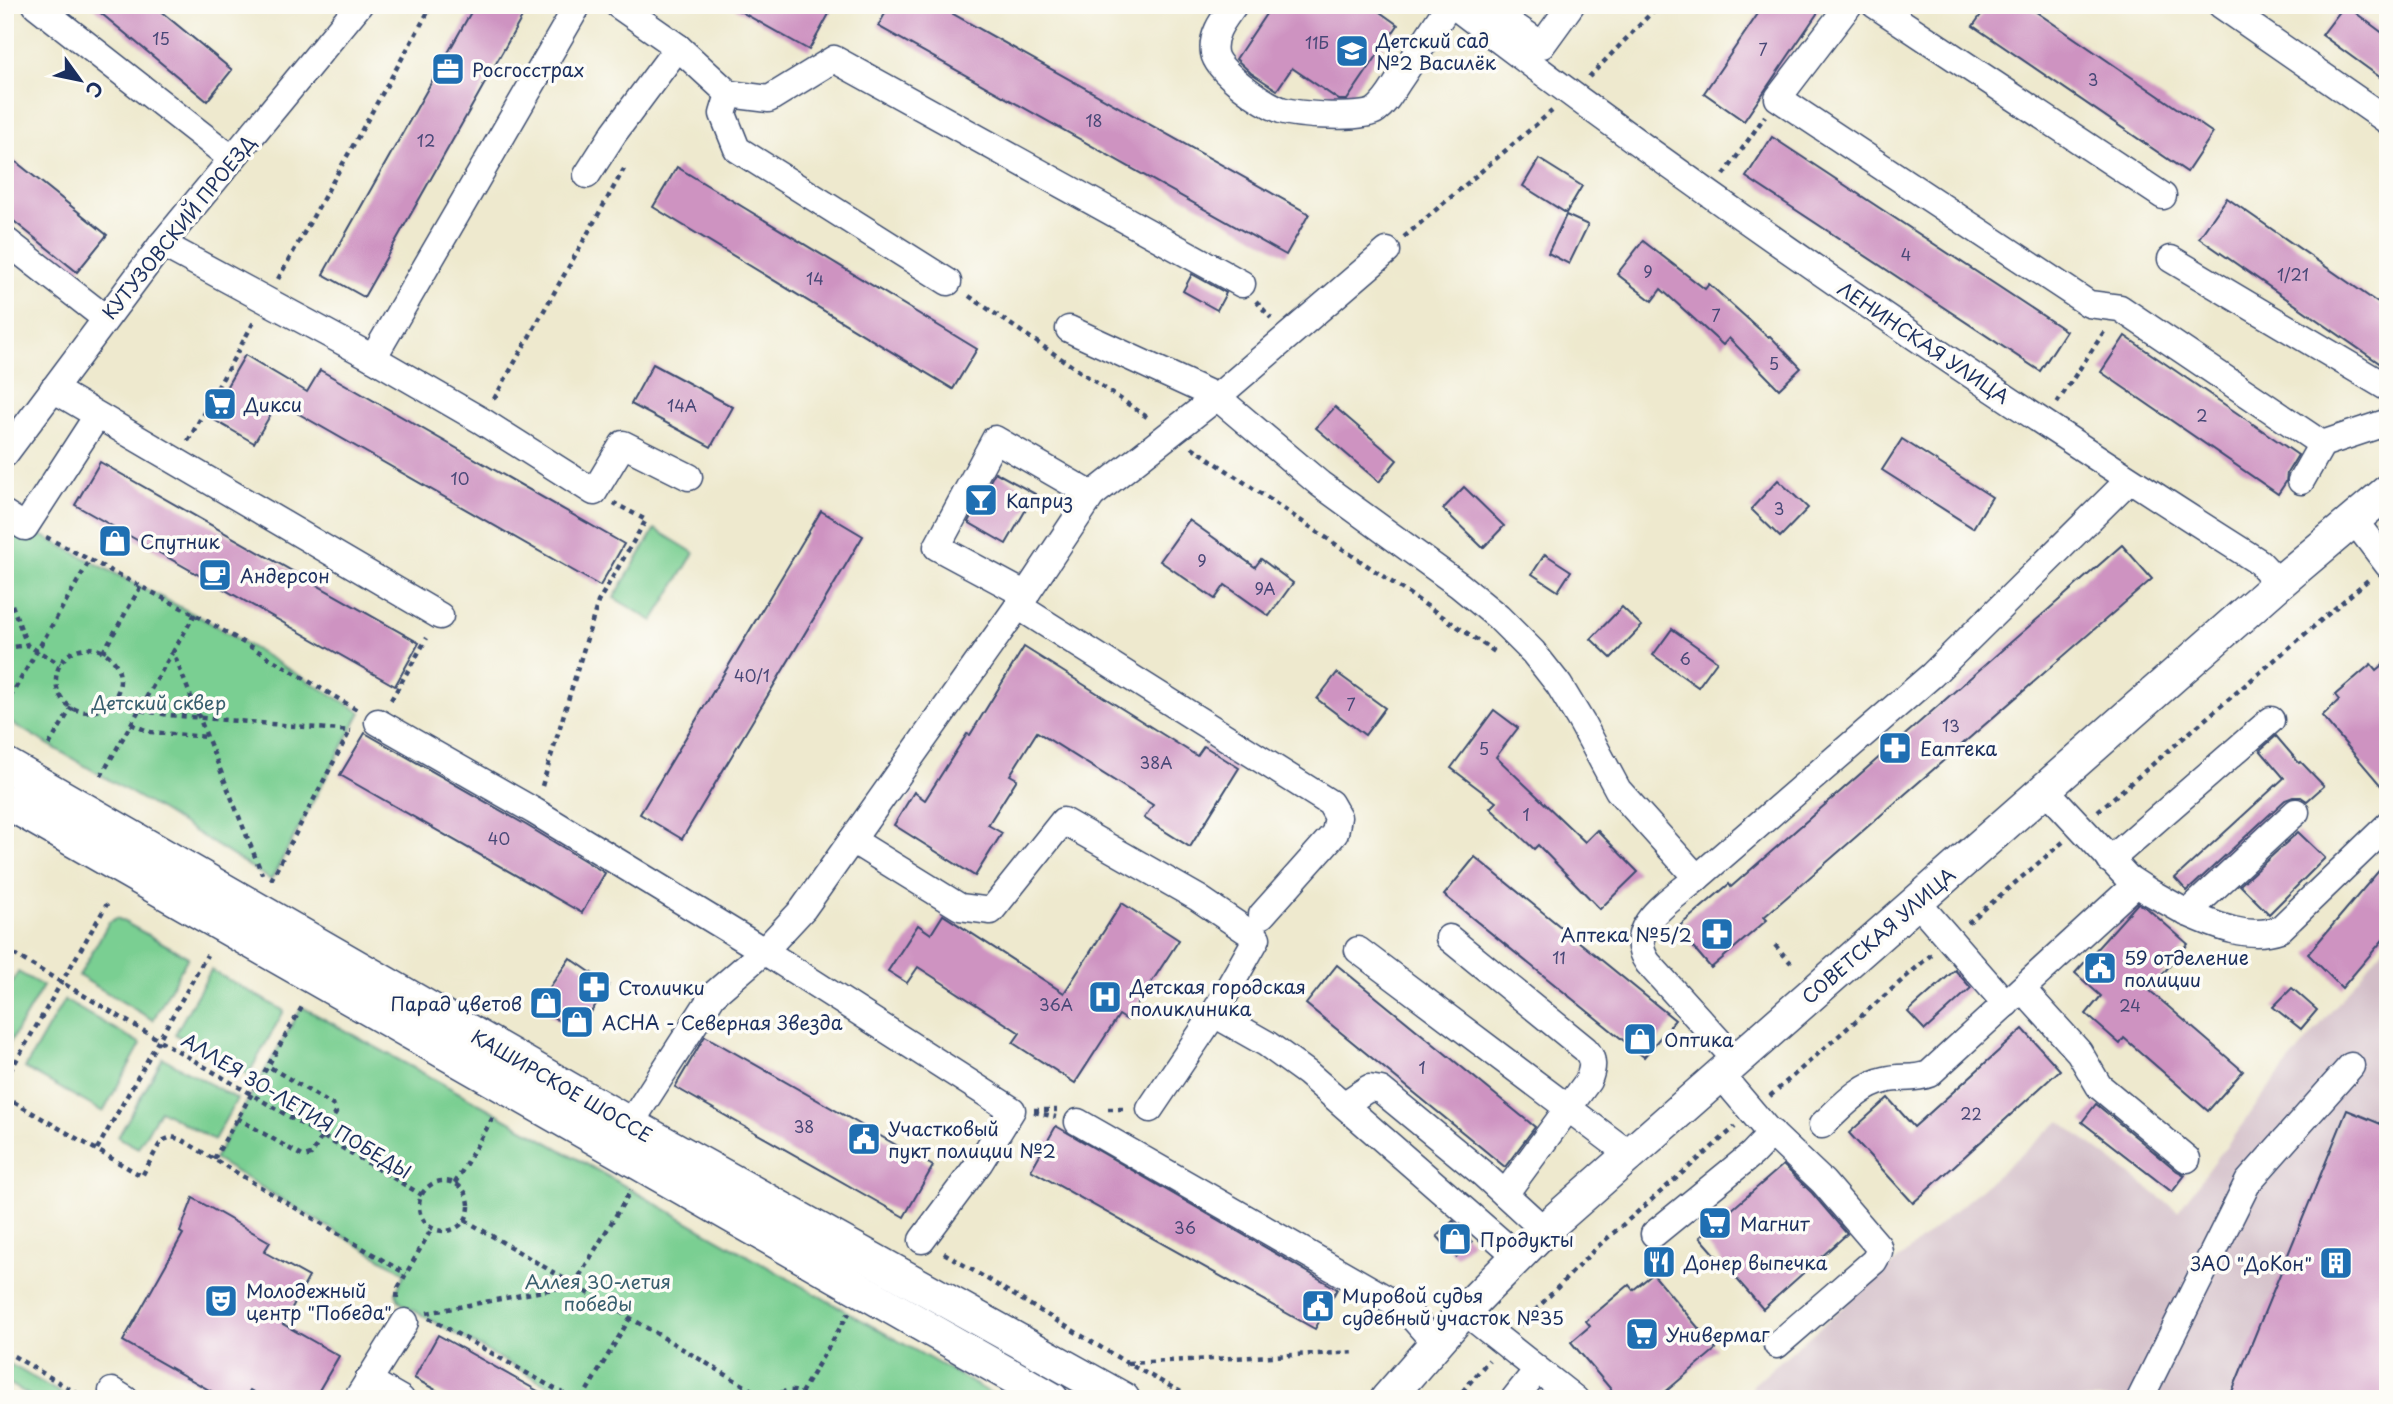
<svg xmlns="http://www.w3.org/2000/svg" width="2393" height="1404" font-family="'Playpen Sans',sans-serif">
<rect width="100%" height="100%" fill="#fdfcf7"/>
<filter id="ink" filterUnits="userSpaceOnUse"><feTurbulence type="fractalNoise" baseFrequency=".0143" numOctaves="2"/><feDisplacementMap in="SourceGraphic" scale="14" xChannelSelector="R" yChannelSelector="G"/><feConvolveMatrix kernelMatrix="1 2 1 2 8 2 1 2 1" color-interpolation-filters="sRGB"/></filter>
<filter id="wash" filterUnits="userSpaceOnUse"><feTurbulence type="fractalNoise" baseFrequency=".00686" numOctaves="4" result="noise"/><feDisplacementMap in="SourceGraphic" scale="28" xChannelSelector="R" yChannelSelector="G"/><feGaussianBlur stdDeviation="1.57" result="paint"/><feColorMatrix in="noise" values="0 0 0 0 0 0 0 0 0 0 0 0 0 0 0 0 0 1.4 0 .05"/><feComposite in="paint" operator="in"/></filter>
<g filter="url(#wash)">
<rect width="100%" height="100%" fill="#eee9ce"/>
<polygon fill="#d2bdc7" points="2388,942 2388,1399 1761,1399 1751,1386 2060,1121 2178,1211 2278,1076"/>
<g fill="#7acf92" stroke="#4a7f78" stroke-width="2">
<polygon points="5,514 25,527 207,621 361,712 271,880 162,811 5,719"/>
<polygon points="655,529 694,553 653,621 614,598"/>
<polygon points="117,918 188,957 153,1020 79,976 109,922"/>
<polygon points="211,970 284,1011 248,1075 175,1034"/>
<polygon points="18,972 43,986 5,1051 5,1012 8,1008 5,1007 5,995"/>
<polygon points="64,1000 141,1044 103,1112 25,1068"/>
<polygon points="302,1007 496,1113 1001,1399 573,1399 404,1305 398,1299 396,1292 405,1273 214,1159"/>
<polygon points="163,1058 237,1099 214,1140 160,1110 138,1148 118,1137"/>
<polygon points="8,1363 71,1399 72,1399 36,1399 5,1381 5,1367"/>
</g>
<g id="blocks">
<g fill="#ce93c1">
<polygon points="91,5 153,5 232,70 207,101"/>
<polygon points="475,5 529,5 364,297 323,274"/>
<polygon points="729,5 834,5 809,50"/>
<polygon points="890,5 937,5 1309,214 1286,255 878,26"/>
<polygon points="1272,5 1370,5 1398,25 1347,100 1339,100 1292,68 1277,90 1251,73 1236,59"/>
<polygon points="1764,5 1823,5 1744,121 1704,93"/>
<polygon points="1988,5 2026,5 2213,133 2187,172 1973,26"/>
<polygon points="2345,5 2388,37 2388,83 2322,35"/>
<polygon points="1772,137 2066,331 2040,371 1746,177"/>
<polygon points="5,153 107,235 77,272 5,214"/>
<polygon points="1539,159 1582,186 1566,213 1523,186"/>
<polygon points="677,167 977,349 953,389 653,207"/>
<polygon points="2227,198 2388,310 2388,369 2199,238"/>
<polygon points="1566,215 1588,225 1569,264 1548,253"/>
<polygon points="1643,241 1705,289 1709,284 1768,337 1770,336 1801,368 1779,389 1729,338 1723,345 1661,289 1652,301 1617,274"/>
<polygon points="1192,274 1226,293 1217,310 1183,291"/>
<polygon points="2125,336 2298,455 2287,473 2286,482 2278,494 2101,372"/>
<polygon points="245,355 307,392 320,370 624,544 600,586 278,402 254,443 209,417"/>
<polygon points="653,364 733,407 711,447 631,404"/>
<polygon points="1335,407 1397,460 1379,482 1316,428"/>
<polygon points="1902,439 1992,497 1973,528 1882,470"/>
<polygon points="100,462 419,643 395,686 75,505"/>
<polygon points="995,472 1035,494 1006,544 968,522"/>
<polygon points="1778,480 1808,508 1780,537 1751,509"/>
<polygon points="1464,487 1504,526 1483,548 1443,509"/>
<polygon points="821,511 863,536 682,839 640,814"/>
<polygon points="1189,520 1255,567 1261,559 1293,583 1269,616 1225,585 1215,599 1160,561"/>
<polygon points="2122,545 2152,579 1764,917 1767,920 1711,968 1677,928 1729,884 1731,887"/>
<polygon points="1545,554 1571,571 1558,591 1532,574"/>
<polygon points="1622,607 1642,626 1611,658 1591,639"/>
<polygon points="1672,629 1717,661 1698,687 1653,655"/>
<polygon points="1024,647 1197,756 1204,746 1239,768 1190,847 1144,818 1153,805 1037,732 1010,775 1017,779 988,825 1002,833 975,876 894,825 914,792 925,800 967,734 970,735"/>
<polygon points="2388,660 2388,794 2322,716 2339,700 2335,695 2371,664 2376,670"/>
<polygon points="1337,673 1385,708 1365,735 1317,699"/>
<polygon points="1494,710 1518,728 1496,757 1585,842 1597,830 1638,872 1600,909 1538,845 1534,849 1490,808 1496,802 1451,768"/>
<polygon points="365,733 526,825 605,873 582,913 340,775"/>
<polygon points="2276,736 2299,763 2301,762 2324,786 2307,801 2301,797 2293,797 2285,800 2187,891 2175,878 2284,778 2260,750"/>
<polygon points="2298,832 2325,858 2269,914 2240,885"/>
<polygon points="1475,857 1675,1020 1644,1057 1444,895"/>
<polygon points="2388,860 2388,934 2342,988 2308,954"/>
<polygon points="1122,903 1179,940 1127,1020 1119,1015 1075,1083 1013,1043 1020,1033 918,967 907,983 888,971 918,925 931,934 943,915 1064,993"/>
<polygon points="2138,903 2148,909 2188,944 2149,990 2243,1071 2208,1111 2124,1038 2120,1044 2086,1014 2101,996 2075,973"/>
<polygon points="570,958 609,985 577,1033 537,1006"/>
<polygon points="1337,965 1535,1127 1505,1167 1306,1004"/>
<polygon points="1955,970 1971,988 1925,1030 1908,1012"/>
<polygon points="2292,988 2317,1010 2301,1029 2273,1007"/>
<polygon points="2023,1029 2060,1070 1913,1203 1849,1133 1888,1098 1914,1127"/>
<polygon points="705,1036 933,1166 904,1217 675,1087"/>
<polygon points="2096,1104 2177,1171 2185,1175 2172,1192 2082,1122"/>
<polygon points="2347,1110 2388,1127 2388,1399 2229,1399"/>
<polygon points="1056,1126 1337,1289 1315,1329 1031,1170"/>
<polygon points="1783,1165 1812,1193 1847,1234 1763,1309 1700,1237"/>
<polygon points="193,1198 270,1242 264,1252 309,1277 283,1324 339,1356 314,1399 266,1399 250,1390 245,1399 225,1399 123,1341 183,1234 180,1232"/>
<polygon points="1453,1221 1472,1242 1456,1257 1437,1236"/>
<polygon points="1653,1274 1716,1349 1657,1399 1619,1399 1571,1342 1590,1326 1586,1321 1629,1285 1633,1290"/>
<polygon points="438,1335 552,1399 452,1399 414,1378"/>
</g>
</g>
</g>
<g filter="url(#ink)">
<use href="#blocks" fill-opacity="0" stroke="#3b4b6f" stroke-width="2"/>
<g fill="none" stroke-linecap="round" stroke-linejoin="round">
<defs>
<g id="minor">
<polyline points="36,5 231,158"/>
<polyline points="618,5 678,47 729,94 723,114 737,149 948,282"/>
<path d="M1234,5C1224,19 1211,34 1214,53C1217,72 1263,103 1281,110C1297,115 1363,120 1376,110C1387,102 1394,87 1402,76C1417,53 1433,29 1449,5"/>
<path d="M1453,5C1713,204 1983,387 2259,562L2279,583"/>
<polyline points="1484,5 1542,45 1571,5"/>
<polyline points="1849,5 1778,98 2089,304 2120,308 2322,444"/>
<polyline points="1875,5 2163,196"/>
<polyline points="2221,5 2388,121"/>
<polyline points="729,94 769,99 834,59 1242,284"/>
<polyline points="587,175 614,133 678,47"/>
<polyline points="5,240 105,318"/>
<polyline points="162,244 373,358 482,421 594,492 623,444 689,477"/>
<polyline points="2171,259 2388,388"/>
<path d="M1069,329L1217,397L1320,484L1459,585L1498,617L1533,652L1559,685L1582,723L1618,790L1697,878C1673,899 1622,927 1648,963L1736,1060"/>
<polyline points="373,358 578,5"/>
<polyline points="53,389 440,616"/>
<polyline points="5,454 162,244 359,5"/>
<polyline points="2301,481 2322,444 2388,422"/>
<polyline points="5,514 25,527 97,416"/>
<polyline points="2354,520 2388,565"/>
<polyline points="1026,595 937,547 995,439 1092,495"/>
<polyline points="1018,606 1330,803 1338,817 1335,833 1262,915"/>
<polyline points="378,722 534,811 764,951 1012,1110 980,1162 922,1240"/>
<polyline points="2045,789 2128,878 2148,891 2187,913 2296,812"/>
<polyline points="852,840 960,907 991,911 1063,821 1198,898 1257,938 1214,1014"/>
<polyline points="2110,860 2271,720"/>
<polyline points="1697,878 1932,675 2129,480"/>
<polyline points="1917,902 2006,1004"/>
<path d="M2187,913C2216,926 2249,940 2280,929L2388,825"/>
<path d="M1449,938L1585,1049C1595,1059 1593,1069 1588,1081L1505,1194"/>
<polyline points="1358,950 1629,1154"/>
<polyline points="2022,989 2079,1052 2099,1086 2187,1159"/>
<polyline points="1720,1074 1765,1127 1823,1182 1878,1246 1879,1252 1874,1261 1777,1345"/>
<polyline points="1345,1104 1369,1088 1381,1090 1483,1174 1544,1230"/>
<polyline points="1150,1109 1214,1014 1267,1044 1307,1073 1517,1256"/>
<polyline points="1078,1122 1406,1310 1435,1343"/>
<polyline points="630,1124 713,995 764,951 803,909 1018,606 1092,495 1217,397 1387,251"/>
<path d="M1822,1125C1840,1109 1860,1085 1885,1080C1900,1076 1914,1080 1929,1074L2136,884"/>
<polyline points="1654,1234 1752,1154 1772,1133"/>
<polyline points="1464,1311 1575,1399"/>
<polyline points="368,1380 401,1399"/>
<polyline points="112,1391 125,1399"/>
<polyline points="357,1399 405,1322"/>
<polyline points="1514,1399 1537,1370"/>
<polyline points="2140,1399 2248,1182 2351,1066"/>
</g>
<g id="major">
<polyline points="5,764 630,1124 1123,1399"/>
<polyline points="5,801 1052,1399"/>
<polyline points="1387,1399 1464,1311 1544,1230 2279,583 2388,491"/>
</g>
</defs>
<use href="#minor" stroke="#3b4b6f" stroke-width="29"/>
<use href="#major" stroke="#3b4b6f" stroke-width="36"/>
<g stroke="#3b4b6f" stroke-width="4.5" stroke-dasharray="5 5" stroke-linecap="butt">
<polyline points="1589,77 1659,5"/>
<polyline points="1724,175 1765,116"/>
<polyline points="1404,237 1552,111"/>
<polyline points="278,279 432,5"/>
<polyline points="969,296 1150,419"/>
<polyline points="1256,301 1271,318"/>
<polyline points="494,399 624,169"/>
<polyline points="2057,403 2104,332"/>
<polyline points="188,441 255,320"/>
<polyline points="1192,447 1495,652"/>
<polyline points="46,537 207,621 359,711"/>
<polyline points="5,586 27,645 60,664"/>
<polyline points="195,614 173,652 262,874"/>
<polyline points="5,648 27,645"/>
<circle cx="88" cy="680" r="32"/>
<polyline points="103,652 141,586"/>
<polyline points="115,696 139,710 169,715 351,731"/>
<polyline points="391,700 427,638"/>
<polyline points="5,706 90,560"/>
<polyline points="131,724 150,732 207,737"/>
<polyline points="49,745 72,707"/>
<polyline points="101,776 172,653"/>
<polyline points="542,786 598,602 646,520 614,503"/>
<polyline points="2098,811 2368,580"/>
<polyline points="271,880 350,731"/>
<polyline points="1968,923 2063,842"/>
<polyline points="1775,945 1791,963"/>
<polyline points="5,949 422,1195"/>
<polyline points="5,1080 107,904"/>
<polyline points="1770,1096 1932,954"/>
<polyline points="5,1097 142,1176 159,1145 164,1140 172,1137 182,1140 406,1274"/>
<polyline points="1108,1109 1127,1109"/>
<polyline points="1034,1110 1057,1110"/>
<polyline points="1034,1112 1056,1117"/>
<polyline points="237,1118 304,1157 311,1155 336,1113 334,1106 268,1066"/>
<polyline points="97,1149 207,955"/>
<polyline points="214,1159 302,1007"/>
<circle cx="444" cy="1206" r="25"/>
<polyline points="455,1183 495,1114"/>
<polyline points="465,1220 767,1399"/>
<polyline points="944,1253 1127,1363 1194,1399"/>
<polyline points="397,1298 398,1288 432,1228"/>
<polyline points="427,1313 574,1285 631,1190"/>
<polyline points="429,1318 573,1399"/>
<polyline points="1521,1325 1595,1249 1735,1127"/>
<polyline points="5,1351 87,1399"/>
<polyline points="1128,1363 1357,1352"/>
<polyline points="801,1393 849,1313"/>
<polyline points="582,1399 630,1318"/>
<path d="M773,1399C783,1388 797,1388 807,1399"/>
<polyline points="1456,1399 1489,1360"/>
</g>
<use href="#minor" stroke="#fff" stroke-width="26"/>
<use href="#major" stroke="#fff" stroke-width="33"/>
</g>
</g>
<defs>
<symbol id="school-square" viewBox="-11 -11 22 22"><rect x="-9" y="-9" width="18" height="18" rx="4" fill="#1f6fb2" stroke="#fdfcf7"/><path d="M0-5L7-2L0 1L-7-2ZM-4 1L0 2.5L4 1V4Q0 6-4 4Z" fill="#fff"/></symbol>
<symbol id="office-square" viewBox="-11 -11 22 22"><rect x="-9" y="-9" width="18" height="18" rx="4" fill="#1f6fb2" stroke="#fdfcf7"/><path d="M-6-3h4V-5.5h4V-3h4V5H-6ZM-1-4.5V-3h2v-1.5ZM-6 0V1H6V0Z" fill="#fff"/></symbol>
<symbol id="supermarket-square" viewBox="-11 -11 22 22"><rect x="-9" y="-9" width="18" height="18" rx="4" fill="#1f6fb2" stroke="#fdfcf7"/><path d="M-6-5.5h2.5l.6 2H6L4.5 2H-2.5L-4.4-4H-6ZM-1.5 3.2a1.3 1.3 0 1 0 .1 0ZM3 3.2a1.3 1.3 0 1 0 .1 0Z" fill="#fff"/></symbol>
<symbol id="bar-square" viewBox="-11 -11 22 22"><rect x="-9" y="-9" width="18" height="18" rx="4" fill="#1f6fb2" stroke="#fdfcf7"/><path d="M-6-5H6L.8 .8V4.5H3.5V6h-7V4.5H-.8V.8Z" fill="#fff"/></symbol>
<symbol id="shop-square" viewBox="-11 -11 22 22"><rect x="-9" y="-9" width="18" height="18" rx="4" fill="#1f6fb2" stroke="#fdfcf7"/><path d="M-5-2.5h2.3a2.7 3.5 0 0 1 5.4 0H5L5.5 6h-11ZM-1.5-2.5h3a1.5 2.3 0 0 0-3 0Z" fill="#fff"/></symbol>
<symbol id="cafe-square" viewBox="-11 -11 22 22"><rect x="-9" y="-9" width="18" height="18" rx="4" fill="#1f6fb2" stroke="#fdfcf7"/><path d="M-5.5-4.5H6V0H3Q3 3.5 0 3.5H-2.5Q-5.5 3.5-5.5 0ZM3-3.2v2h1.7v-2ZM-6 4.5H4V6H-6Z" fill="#fff"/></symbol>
<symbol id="pharmacy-square" viewBox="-11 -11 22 22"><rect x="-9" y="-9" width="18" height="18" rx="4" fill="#1f6fb2" stroke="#fdfcf7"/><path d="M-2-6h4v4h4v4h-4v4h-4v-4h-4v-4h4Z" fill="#fff"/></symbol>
<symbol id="civic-square" viewBox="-11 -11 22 22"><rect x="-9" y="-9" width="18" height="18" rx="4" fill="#1f6fb2" stroke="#fdfcf7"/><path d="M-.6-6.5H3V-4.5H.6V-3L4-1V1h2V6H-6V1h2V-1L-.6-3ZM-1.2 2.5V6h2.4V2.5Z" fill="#fff"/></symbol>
<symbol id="hospital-square" viewBox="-11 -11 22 22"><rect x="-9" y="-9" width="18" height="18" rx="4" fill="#1f6fb2" stroke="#fdfcf7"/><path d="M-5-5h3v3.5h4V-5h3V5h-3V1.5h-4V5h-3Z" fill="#fff"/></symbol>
<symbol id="restaurant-square" viewBox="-11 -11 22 22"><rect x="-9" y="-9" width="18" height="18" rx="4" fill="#1f6fb2" stroke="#fdfcf7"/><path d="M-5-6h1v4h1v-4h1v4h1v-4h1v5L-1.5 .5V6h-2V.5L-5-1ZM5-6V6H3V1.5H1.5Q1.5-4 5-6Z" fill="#fff"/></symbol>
<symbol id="building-square" viewBox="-11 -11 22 22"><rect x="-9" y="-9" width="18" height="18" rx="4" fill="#1f6fb2" stroke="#fdfcf7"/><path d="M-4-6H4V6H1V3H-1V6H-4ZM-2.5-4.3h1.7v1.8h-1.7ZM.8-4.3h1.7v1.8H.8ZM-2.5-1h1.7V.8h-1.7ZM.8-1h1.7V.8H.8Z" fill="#fff"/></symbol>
<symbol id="theatre-square" viewBox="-11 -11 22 22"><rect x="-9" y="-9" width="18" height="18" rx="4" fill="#1f6fb2" stroke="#fdfcf7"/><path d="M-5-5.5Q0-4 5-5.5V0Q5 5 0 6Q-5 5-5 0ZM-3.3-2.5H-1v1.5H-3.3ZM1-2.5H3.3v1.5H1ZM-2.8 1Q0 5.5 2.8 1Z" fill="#fff"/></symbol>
</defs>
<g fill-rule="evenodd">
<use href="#school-square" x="1333" y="32" width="38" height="38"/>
<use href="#office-square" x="429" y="50" width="38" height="38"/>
<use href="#supermarket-square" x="201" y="385" width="38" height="38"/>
<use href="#bar-square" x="962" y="481" width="38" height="38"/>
<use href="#shop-square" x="96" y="522" width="38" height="38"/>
<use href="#cafe-square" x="196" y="556" width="38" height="38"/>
<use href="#pharmacy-square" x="1876" y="729" width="38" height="38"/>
<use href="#pharmacy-square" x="1698" y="915" width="38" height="38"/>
<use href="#civic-square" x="2081" y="949" width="38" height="38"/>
<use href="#pharmacy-square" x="575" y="968" width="38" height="38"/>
<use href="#hospital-square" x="1086" y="978" width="38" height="38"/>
<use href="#shop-square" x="527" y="984" width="38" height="38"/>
<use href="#shop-square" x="558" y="1003" width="38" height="38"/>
<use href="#shop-square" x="1621" y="1020" width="38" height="38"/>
<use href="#civic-square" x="845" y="1120" width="38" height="38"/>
<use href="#supermarket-square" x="1696" y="1204" width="38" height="38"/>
<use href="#shop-square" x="1436" y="1220" width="38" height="38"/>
<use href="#restaurant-square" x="1640" y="1243" width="38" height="38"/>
<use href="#building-square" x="2317" y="1244" width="38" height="38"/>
<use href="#theatre-square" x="202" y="1282" width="38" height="38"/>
<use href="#civic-square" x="1299" y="1287" width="38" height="38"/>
<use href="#supermarket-square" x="1623" y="1315" width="38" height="38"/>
</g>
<g text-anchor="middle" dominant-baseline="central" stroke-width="7" stroke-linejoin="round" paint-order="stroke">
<g font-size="16" fill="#484877">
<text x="161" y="38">15</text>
<text x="1317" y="42">11Б</text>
<text x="1763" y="49">7</text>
<text x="2093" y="79">3</text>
<text x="1094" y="120">18</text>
<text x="426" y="140">12</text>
<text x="1906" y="254">4</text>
<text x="1648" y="271">9</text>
<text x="2293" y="274">1/21</text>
<text x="815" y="278">14</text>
<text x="1716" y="315">7</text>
<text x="1774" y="363">5</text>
<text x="682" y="405">14А</text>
<text x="2202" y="415">2</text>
<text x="460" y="478">10</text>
<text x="1779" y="508">3</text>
<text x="1202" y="560">9</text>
<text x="1265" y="588">9А</text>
<text x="1685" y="658">6</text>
<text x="752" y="675">40/1</text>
<text x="1351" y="704">7</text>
<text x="1951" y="725">13</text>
<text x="1484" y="748">5</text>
<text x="1156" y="762">38А</text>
<text x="1526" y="814">1</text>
<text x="499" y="838">40</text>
<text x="1559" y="957">11</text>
<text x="1056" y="1004">36А</text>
<text x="2130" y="1005">24</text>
<text x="1422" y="1067">1</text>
<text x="1971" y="1113">22</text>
<text x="804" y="1126">38</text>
<text x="1185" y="1227">36</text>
</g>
<g font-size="19" fill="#1b2f5e" stroke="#fdfcf7" text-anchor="start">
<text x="1376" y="40">Детский сад<tspan x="1376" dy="22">№2 Василёк</tspan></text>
<text x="472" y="69">Росгосстрах</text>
<text x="244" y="404">Дикси</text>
<text x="1006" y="500">Каприз</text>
<text x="140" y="541">Спутник</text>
<text x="240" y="575">Андерсон</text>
<text x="1920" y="748">Еаптека</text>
<text x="1692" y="934" text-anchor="end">Аптека №5/2</text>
<text x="2124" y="957">59 отделение<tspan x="2124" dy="22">полиции</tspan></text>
<text x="1130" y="986">Детская городская<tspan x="1130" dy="22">поликлиника</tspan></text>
<text x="618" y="987">Столички</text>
<text x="522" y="1003" text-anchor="end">Парад цветов</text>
<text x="602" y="1022">АСНА - Северная Звезда</text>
<text x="1664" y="1039">Оптика</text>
<text x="888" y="1128">Участковый<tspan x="888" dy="22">пукт полиции №2</tspan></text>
<text x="1740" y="1223">Магнит</text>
<text x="1480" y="1239">Продукты</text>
<text x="1684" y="1262">Донер выпечка</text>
<text x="2312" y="1263" text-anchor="end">ЗАО "ДоКон"</text>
<text x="246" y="1290">Молодежный<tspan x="246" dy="22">центр "Победа"</tspan></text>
<text x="1342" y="1295">Мировой судья<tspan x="1342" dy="22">судебный участок №35</tspan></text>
<text x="1666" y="1334">Универмаг</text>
</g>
<g font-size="19" fill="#1b2f5e" stroke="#fdfcf7">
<text transform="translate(178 227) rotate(-51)">КУТУЗОВСКИЙ ПРОЕЗД</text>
<text transform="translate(1924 342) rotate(34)">ЛЕНИНСКАЯ УЛИЦА</text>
<text transform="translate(1878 935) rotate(-41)">СОВЕТСКАЯ УЛИЦА</text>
<text transform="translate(562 1085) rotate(30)">КАШИРСКОЕ ШОССЕ</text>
<text transform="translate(297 1105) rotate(31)">АЛЛЕЯ 30-ЛЕТИЯ ПОБЕДЫ</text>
</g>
<g font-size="19" fill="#385f6e" stroke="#fdfcf7">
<text x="159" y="702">Детский сквер</text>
<text x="598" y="1281">Аллея 30-летия<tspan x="598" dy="22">победы</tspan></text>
</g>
</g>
<rect width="2393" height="1404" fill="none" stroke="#fdfcf7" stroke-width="28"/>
<g transform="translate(80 80) rotate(123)" stroke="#fdfcf7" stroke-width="5" paint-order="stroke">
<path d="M0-5L12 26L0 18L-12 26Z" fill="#1b2f5e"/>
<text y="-10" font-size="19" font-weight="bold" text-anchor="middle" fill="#1b2f5e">С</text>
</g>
</svg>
